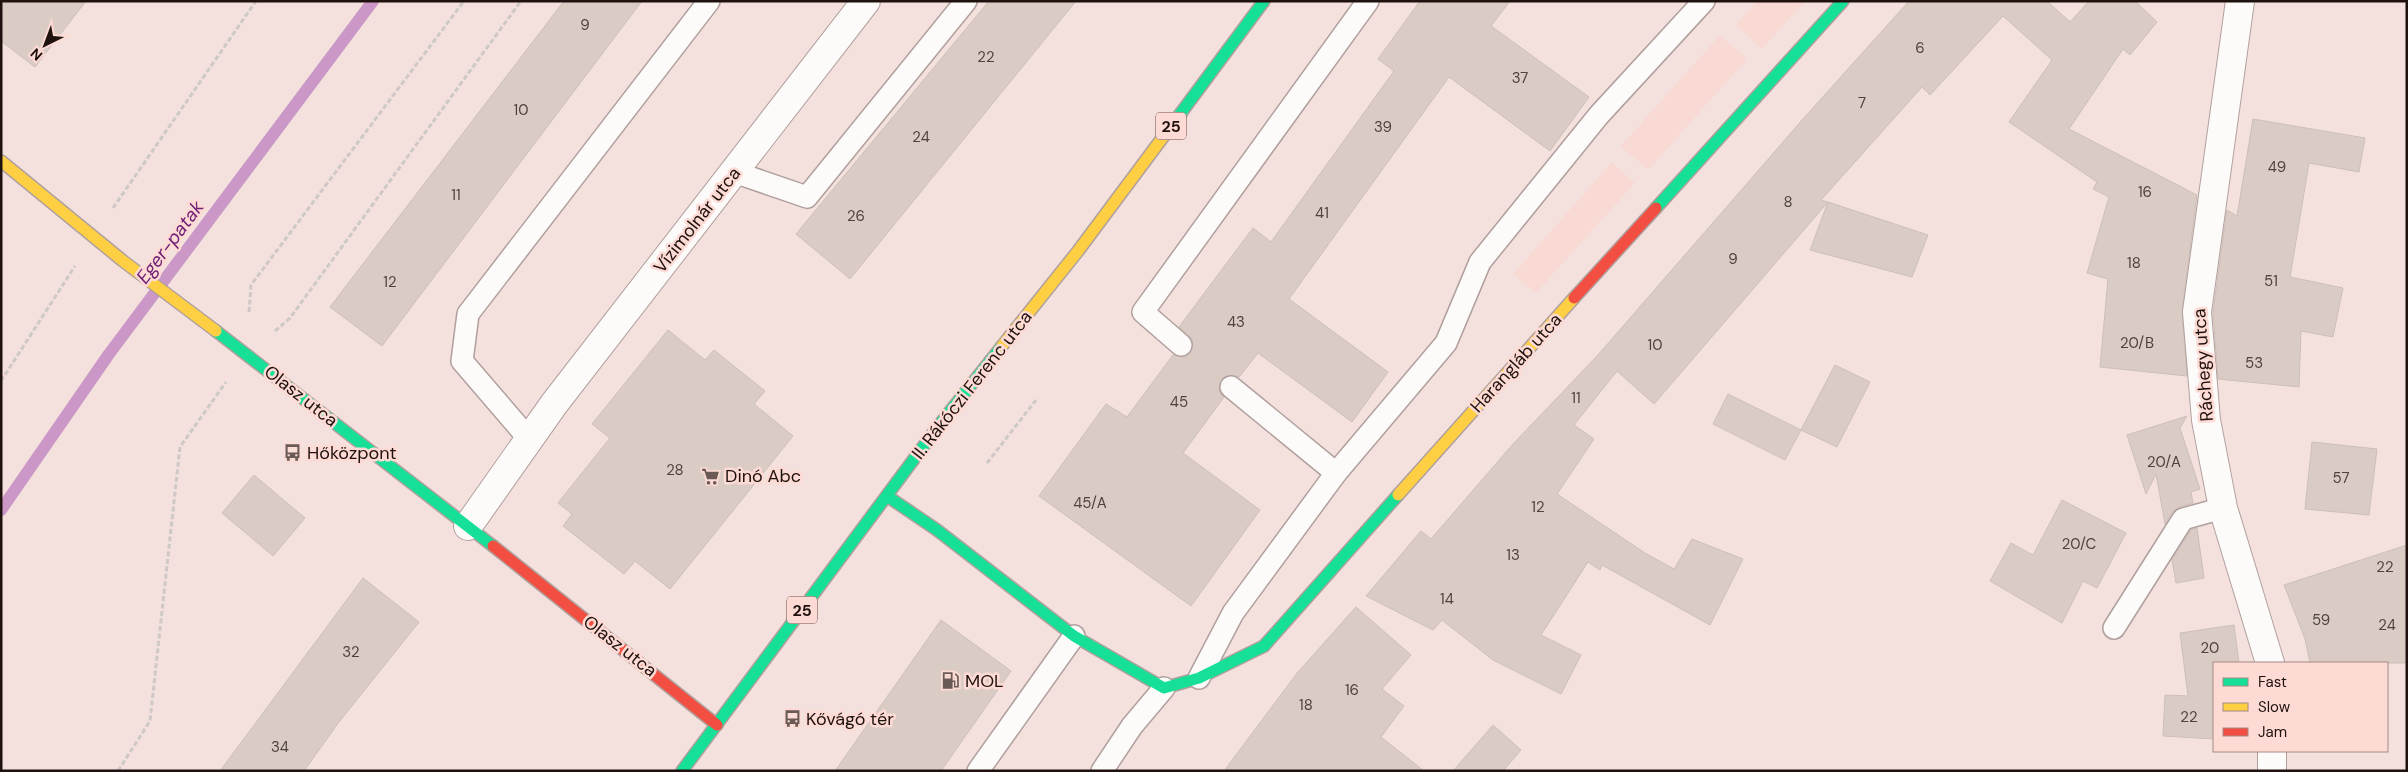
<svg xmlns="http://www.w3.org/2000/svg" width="2408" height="772" font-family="'DM Sans',sans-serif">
<rect width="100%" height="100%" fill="#f4e1dd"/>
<g fill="#f8d9d3">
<polygon points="1757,1 1805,1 1762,49 1736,25"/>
<polygon points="1720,35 1747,59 1648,170 1621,146"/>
<polygon points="1612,162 1635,183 1536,293 1513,274"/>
</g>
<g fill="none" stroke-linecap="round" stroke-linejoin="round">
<polyline stroke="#ca97c7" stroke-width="12" points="1,510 109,354 373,1"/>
</g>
<g fill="#daccc5" stroke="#ccbfb8">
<polygon points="1,1 86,1 35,67 1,41"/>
<polygon points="564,1 642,1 382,346 330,307"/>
<polygon points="989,1 1076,1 850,279 796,234"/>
<polygon points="1420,1 1510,1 1491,26 1589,97 1550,151 1449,77 1289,299 1388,372 1352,422 1258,353 1239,377 1233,375 1222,379 1219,391 1224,397 1183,453 1260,510 1191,606 1039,496 1106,404 1127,417 1173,355 1185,357 1191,353 1193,340 1179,327 1253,228 1271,242 1394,71 1378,59"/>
<polygon points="1909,1 2047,1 2070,22 2089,1 2135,1 2157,22 2130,55 2123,49 2069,129 2197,195 2182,310 2187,376 2100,367 2108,279 2087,273 2109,197 2093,189 2097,182 2009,122 2052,60 2003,16 1930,95 1922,87 1821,200 1828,202 1654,404 1617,371 1574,425 1594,439 1557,494 1645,553 1674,569 1692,539 1743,559 1710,625 1602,565 1600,570 1588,562 1541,635 1581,655 1561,694 1493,660 1442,620 1433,630 1366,596 1421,531 1431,539 1513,444 1598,355 1803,119"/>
<polygon points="2253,119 2365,138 2359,172 2309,163 2290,277 2343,288 2333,337 2301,331 2299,387 2218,379 2213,312 2227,210 2237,216"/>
<polygon points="1828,202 1928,235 1912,277 1810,250"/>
<polygon points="668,330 705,360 714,350 765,391 754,404 793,436 670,589 635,561 624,574 563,526 572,514 558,503 610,438 592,424"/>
<polygon points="1835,365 1870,382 1837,447 1801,430"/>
<polygon points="1728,394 1801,430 1785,460 1713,424"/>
<polygon points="2187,416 2180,428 2200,489 2191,492 2193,503 2179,507 2172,512 2165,524 2156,474 2146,494 2127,435"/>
<polygon points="2312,442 2377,449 2369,515 2305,509"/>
<polygon points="254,475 305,518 273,556 222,513"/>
<polygon points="2062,500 2126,533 2097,588 2083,581 2062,623 1990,581 2011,543 2033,555"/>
<polygon points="2197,528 2204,578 2176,583 2172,560 2191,530"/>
<polygon points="2407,545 2407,663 2310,663 2305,639 2284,585"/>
<polygon points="363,578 419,622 339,722 304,771 220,771"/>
<polygon points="1356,607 1411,655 1382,689 1404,706 1381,737 1424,771 1224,771 1298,672"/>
<polygon points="941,620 1011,671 941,771 835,771"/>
<polygon points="2234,625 2239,663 2214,663 2214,739 2163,736 2165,695 2188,696 2180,633"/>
<polygon points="1493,725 1521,750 1503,771 1453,771"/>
</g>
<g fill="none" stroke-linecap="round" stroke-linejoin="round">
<defs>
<g id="lane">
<polyline points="734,172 807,197 966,1"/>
<polyline points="1181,345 1143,312 1368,1"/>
<polyline points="1231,387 1336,473"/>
<polyline points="529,439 462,361 468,314 709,1"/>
<polyline points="2114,628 2183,519 2223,508"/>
<polyline points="1199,678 1233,613 1336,473 1446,343 1480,262 1599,115 1704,1"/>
<polyline points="978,771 1074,636"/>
<polyline points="1102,771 1132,726 1164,688"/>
</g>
<g id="street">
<polyline points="2240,1 2197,312 2206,420 2223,508 2270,663"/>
<polyline points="468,526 554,404 866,1"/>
<polyline points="2272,771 2272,751"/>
</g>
<g id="fast">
<polyline points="1175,121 1264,1"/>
<polyline points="1656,208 1843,1"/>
<polyline points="216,331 493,546"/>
<polyline points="887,496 937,530 1074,636 1164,688 1199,678 1264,646 1398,495"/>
<polyline points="682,771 940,424 1002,346"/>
</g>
<g id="slow">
<polyline points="1,161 123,261 216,331"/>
<polyline points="1002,346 1078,251 1175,121"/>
<polyline points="1398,495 1574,298"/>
</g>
<g id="jam">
<polyline points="1574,298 1656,208"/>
<polyline points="493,546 717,725"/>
</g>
</defs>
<use href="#lane" stroke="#b0a09d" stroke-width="24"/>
<use href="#street" stroke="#b0a09d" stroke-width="30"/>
<use href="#fast" stroke="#b0a09d" stroke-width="14"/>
<use href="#slow" stroke="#b0a09d" stroke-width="14"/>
<use href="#jam" stroke="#b0a09d" stroke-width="14"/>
<g stroke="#cec8c6" stroke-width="3" stroke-dasharray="5 2.5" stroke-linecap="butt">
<polyline points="113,208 256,1"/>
<polyline points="249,312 251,285 464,1"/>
<polyline points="275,331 290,318 521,1"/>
<polyline points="1,381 75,266"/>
<polyline points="987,463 1036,400"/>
<polyline points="118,771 150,721 180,447 226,382"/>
</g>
<use href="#lane" stroke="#fdfafa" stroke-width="21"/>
<use href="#street" stroke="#fdfafa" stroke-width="28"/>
<use href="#fast" stroke="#16e098" stroke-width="11"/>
<use href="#slow" stroke="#ffcf43" stroke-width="11"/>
<use href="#jam" stroke="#f24e42" stroke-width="11"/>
</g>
<defs>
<symbol id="bus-bare" viewBox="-9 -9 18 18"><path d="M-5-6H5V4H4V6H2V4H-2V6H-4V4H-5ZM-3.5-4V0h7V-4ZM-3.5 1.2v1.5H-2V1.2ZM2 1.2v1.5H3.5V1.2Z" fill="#6a5a56" stroke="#fddbd4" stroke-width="2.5" paint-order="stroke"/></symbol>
<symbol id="supermarket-bare" viewBox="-9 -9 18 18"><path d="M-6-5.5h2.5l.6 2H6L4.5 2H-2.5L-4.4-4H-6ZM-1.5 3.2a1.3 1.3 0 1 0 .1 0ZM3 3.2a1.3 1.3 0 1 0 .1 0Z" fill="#6a5a56" stroke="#fddbd4" stroke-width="2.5" paint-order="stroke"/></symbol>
<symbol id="fuel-bare" viewBox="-9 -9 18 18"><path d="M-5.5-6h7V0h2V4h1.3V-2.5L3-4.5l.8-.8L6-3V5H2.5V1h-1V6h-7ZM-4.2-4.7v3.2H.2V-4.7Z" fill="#6a5a56" stroke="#fddbd4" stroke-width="2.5" paint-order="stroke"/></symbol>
</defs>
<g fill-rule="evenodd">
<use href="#bus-bare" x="280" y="440" width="25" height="25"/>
<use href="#supermarket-bare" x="698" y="464" width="25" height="25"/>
<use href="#fuel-bare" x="938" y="668" width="25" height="25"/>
<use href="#bus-bare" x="780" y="706" width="25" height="25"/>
</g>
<g text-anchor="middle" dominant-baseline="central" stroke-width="5" stroke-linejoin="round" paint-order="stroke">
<g font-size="15" fill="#50423e">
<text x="585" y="25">9</text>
<text x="1920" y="48">6</text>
<text x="986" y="57">22</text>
<text x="1520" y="78">37</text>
<text x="1862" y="103">7</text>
<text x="521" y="110">10</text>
<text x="1383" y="127">39</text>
<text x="921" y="137">24</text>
<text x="2277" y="167">49</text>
<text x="2145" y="192">16</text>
<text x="456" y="195">11</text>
<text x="1788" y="202">8</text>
<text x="1322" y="213">41</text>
<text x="856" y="216">26</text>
<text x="1733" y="259">9</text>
<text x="2134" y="263">18</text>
<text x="2271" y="281">51</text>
<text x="390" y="282">12</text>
<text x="1236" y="322">43</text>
<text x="2137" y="343">20/B</text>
<text x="1655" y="345">10</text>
<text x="2254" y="363">53</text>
<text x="1576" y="398">11</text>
<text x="1179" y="402">45</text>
<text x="2164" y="462">20/A</text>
<text x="675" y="470">28</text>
<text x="2341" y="478">57</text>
<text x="1090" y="503">45/A</text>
<text x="1538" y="507">12</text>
<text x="2079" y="544">20/C</text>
<text x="1513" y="555">13</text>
<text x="2385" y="567">22</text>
<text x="1447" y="599">14</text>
<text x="2321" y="620">59</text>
<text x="2387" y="625">24</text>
<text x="2210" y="648">20</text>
<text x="351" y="652">32</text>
<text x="1352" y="690">16</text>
<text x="1306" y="705">18</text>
<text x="2189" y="717">22</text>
<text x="280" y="747">34</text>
</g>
<g fill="#fddbd4" stroke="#624e49" stroke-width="1">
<rect x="1156" y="112.5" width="30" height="27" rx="4"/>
<rect x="787" y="596.5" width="30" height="27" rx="4"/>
</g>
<g font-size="16" font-weight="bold" fill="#1f110e">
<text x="1171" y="126">25</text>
<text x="802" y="610">25</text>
</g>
<g font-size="18" fill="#1f110e" stroke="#fddbd4">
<text transform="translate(697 220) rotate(-52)">Vízimolnár utca</text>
<text transform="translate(1516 363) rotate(-48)">Harangláb utca</text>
<text transform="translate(2203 365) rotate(-94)">Ráchegy utca</text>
<text transform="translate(972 385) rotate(-52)">II. Rákóczi Ferenc utca</text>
<text transform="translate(301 396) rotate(38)">Olasz utca</text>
<text transform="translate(620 646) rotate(38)">Olasz utca</text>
</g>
<g font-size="18" fill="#1f110e" stroke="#fddbd4" text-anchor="start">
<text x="307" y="453">Hőközpont</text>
<text x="725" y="476">Dinó Abc</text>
<text x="965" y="681">MOL</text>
<text x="806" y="719">Kővágó tér</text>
</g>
<g font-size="19" font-style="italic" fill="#6f2076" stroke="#fddbd4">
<text transform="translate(170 242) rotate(-53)">Eger-patak</text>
</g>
</g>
<rect width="2408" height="772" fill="none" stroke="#1f110e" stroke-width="5"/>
<rect x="2213" y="662" width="175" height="90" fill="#fddbd4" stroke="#a48a85"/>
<rect x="2223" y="678" width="25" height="8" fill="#16e098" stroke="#a48a85"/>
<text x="2258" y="687" font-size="15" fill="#1f110e">Fast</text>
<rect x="2223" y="703" width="25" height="8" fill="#ffcf43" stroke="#a48a85"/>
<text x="2258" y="712" font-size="15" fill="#1f110e">Slow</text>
<rect x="2223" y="728" width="25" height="8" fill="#f24e42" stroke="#a48a85"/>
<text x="2258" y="737" font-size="15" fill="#1f110e">Jam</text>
<g transform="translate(45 45) rotate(222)" stroke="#fddbd4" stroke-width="4" paint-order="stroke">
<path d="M0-4L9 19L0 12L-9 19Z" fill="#1f110e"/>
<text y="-8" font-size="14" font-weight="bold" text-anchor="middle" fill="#1f110e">N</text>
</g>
</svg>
